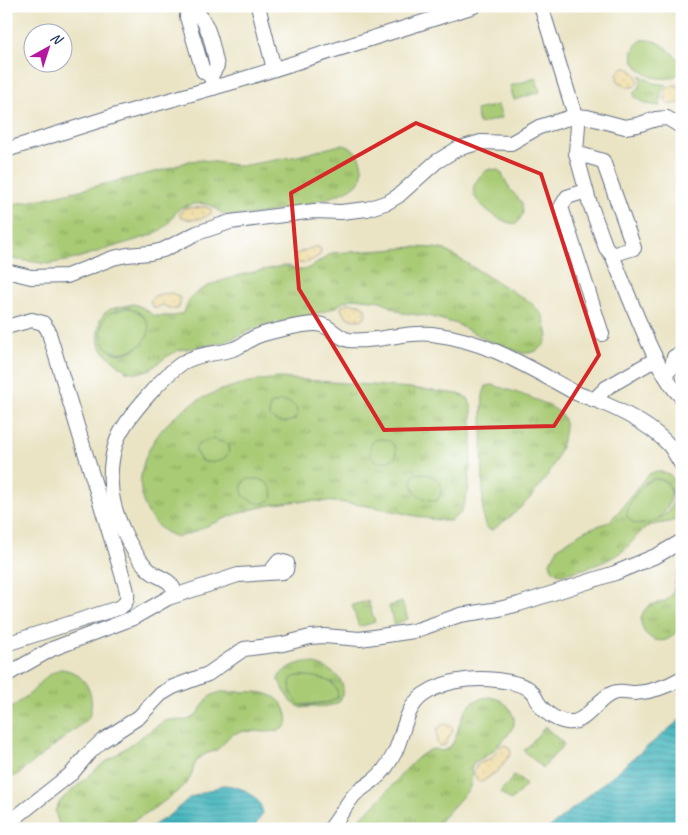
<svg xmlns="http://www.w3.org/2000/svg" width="688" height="835" font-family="Caveat,sans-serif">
<defs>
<pattern id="grass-tufts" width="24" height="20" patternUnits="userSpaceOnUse" patternTransform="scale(1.25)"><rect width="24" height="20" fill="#a9cb74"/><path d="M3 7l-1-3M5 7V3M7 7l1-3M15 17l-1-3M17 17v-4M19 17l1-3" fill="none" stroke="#89a562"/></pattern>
<pattern id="sand-dots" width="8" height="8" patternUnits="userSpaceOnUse" patternTransform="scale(1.25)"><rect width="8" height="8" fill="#eeda9e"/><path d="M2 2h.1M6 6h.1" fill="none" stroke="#ccbb8a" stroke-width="1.8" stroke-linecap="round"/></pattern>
<pattern id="water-rules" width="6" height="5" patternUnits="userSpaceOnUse" patternTransform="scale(1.25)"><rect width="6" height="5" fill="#47b7be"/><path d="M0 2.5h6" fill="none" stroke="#3a959e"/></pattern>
</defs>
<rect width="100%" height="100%" fill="#fff"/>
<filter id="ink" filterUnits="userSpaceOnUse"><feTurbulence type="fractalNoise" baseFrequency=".02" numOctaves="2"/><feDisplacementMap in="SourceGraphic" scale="10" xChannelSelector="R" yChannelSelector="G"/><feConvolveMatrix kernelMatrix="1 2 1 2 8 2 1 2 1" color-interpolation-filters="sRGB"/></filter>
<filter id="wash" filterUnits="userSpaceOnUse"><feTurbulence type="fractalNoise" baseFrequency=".0096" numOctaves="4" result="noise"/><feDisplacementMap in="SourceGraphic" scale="20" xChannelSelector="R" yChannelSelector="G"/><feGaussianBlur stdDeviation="1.12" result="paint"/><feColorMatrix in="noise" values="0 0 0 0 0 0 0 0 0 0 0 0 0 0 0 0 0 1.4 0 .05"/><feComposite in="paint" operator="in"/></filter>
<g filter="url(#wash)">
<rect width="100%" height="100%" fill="#eae4c5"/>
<g fill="url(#grass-tufts)" stroke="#627d69" fill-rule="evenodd">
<path d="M640,75L654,83L667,85L661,92L660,106L646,104L635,97L634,93C640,87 643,84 640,75Z"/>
<polygon points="536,78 540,92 514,100 510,86"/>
<polygon points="498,105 502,118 479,124 476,110"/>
<path d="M340,145C353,145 360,154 362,167C363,173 361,180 357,184C342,200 250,218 228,216C222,215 219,211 215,208C207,202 195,203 186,206C176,208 176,214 170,221C166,227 159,231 152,235L71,260L48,264L6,258V205L34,201L80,190L167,169L189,161L202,160L241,166L298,156Z"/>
<path d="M412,247L434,248L445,250L531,303L543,315L548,336L544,345L536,351L529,353H522L487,340L457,324L428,316L402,313L381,301L354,298L343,302L338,306L323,312L261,326L223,343L179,350L166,357L151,369L138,373L126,371L105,353L99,344L98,332L100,320L105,313L111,309L133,304L142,307L154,316H174L183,313C186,309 187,303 190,299C204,280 260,271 282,266H288L298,270H304L313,266L332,253L386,250ZM126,308C137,310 142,314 147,324C154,341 125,361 111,351C108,349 106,345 104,342C98,331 104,322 110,313Z"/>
<path d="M279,378L409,388L458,394L468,398L472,409V443L468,492L461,513L450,521C427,520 405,513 383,509C359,504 335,501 310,501C278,501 243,510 214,523C202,528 191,534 178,537C159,532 149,519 143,501C131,457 167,414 205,397C228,386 254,380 279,378Z"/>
<path d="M493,385C511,391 546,401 560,413C567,420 565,430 563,439C554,477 524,509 492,530L486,528L483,518L482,411L483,395L486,386Z"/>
<path d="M657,471L669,474L681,488L682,516C672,524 660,522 649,526C638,531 633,543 624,550C607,563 583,570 563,574C555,574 551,570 550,562L558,548L571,539L586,530L609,522L620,510L645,478L649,474ZM659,479C678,487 678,508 660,518C654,521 647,523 641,524L630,504L646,482Z"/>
<path d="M682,565C682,581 685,604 681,619C672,659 630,636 644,611C650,601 664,605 670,597C678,587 672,575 682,565Z"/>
<polygon points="368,601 375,622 359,627 352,605"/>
<polygon points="402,602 408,619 394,624 389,606"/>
<path d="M305,662C324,664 354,679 339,702C330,708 313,706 301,708L290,701L278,679C282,669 295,664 305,662ZM303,676L324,679L333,683L337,698L330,702L305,706L291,692L290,684Z"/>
<path d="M60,669C85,670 98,697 88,719L21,772L6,781V712L32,692L47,676Z"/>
<path d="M222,692C245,693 280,685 287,715C288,720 288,725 284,728C270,737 247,726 231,735C226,739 223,745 218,749C212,753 203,753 198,759C192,766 193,776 187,783C177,794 131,825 117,828C105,832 74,829 60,829L55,811L61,800L100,766L164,721C173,718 183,723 192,718C205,710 202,695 222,692Z"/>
<path d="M490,697L500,700L508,706L514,717V725L508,735L491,753L473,763C470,772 473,781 469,789L433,829H348C360,818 372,808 383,796C394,784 416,755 430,750C434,748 438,750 442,751C465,747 451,699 490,697Z"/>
<polygon points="545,727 564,744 543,768 524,751"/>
<polygon points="515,775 526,785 511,801 500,792"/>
</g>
<g fill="url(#sand-dots)" stroke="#84847e">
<path d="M624,67C632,69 639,75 638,83L634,87H627L618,81C616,75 618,70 624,67Z"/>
<polygon points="674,85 682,86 682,102 669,105 665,101 665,90"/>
<path d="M206,207L211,209V213C203,220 186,223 179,214L184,208Z"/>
<path d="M314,247H318L321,249L320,255C312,260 301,268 294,260L296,254Z"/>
<path d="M172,293L180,298V304L178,309H171L163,305L156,308L152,306L150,301C154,293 164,294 172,293Z"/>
<path d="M348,303L359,304L365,308L366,315L363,319C354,322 345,318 341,309L342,306Z"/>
<polygon points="444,724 451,726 453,730 445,745 439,746 437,742 437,729"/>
<polygon points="505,745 510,749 511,753 499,770 482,782 477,781 474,774 476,765 492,758 500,746"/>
</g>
<g fill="#a9cb74" stroke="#627d69">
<path d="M642,40C660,38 671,52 682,63L680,73C655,92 614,58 642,40Z"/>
<path d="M490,169L498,170L502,174L510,189L522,203L523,214L517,223C506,227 477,205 474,194C472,188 475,183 478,179C481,174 485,171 490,169Z"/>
<path d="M126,308C135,309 141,313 146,320C165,347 91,377 103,320L110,313Z"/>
<path d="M281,401L291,403L297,409V414L295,419C286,424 275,424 269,415L270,405Z"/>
<path d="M213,439L228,444C233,460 214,465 201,461L195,450C199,442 204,441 213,439Z"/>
<path d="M379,439C391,439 397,444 396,456C383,469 362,460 373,441Z"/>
<path d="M423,473C438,477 448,484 437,501C420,500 408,492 414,474Z"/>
<path d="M247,479C262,478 272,481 273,497C264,508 253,503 243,495C241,487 241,484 247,479Z"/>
<path d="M653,479C688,478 667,533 633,523L627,516C627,503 641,484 653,479Z"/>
<path d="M297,676C313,676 338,677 338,697L330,702L300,705C293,698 288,689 291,679Z"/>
</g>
<g fill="url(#water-rules)" stroke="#31738e">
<polygon points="682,718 682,829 548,829"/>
<path d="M223,785C241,786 259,794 263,813L253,829H148L174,812L189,798Z"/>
</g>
</g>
<g filter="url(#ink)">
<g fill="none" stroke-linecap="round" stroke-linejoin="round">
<defs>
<g id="minor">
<polyline points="258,6 274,69"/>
<polyline points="541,6 578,125 576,153 589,201 606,248 612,255"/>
<path d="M211,76L217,66C213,49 210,27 198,13C196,10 192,9 188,7L187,17L203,71L211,76L213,88"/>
<polyline points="6,150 117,115 237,81 474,6"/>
<path d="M576,153L603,161L634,248L612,255C625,285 659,381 682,397"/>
<polyline points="586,191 567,197 561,207 602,334"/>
<polyline points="6,271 31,277 67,276 113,258 127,255 150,253 163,250 197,233 230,222 314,211 341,212 367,209 388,202 398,196 436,162 457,149 481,142 511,143 539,127 575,116 587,117 625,127 637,125 656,119 667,118 682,127"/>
<path d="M6,327L32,320L43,323L48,330L125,584C128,594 129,601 121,607L6,644"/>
<polyline points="671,369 674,357 682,353"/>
<polyline points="594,400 606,388 656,359"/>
<path d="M176,595C170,575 159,581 147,568C129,549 112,511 111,485C110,470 112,454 117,440C125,419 168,369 188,360C203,353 218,354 233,349C241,347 247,341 255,337C267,332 302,324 316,324C330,324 336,338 349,340C377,343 404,331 432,334C488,341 526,366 574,392C584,397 595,399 605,404C628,414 651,426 668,444C674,450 677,458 682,465"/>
<polyline points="6,675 52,649 133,618 168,598 238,575 283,572 286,570 287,563 279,561 270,572"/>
<polyline points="6,825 72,773 88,754 102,741 139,717 161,694 173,687 208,674 244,649 283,644 310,637 324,636 360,639 414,631 460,615 499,609 519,604 615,573 658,555 682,541"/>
<path d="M330,829C339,818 345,806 354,795C360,789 368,785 375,779C384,772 390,762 395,752C404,733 405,708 423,695C448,677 485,676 514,683C520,685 527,686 531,691C534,693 535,697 537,701C543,711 554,720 567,722C586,725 596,699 613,693C620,690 628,693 635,693C652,692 668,686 682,678"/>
</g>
</defs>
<use href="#minor" stroke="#636e82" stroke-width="16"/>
<use href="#minor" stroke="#fff" stroke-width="14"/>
</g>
</g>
<path fill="none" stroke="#d62828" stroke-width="4" stroke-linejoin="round" d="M416,123L541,174L599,355L554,426L384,430L299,289L291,193Z"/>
<rect width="688" height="835" fill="none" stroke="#fff" stroke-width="25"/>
<g transform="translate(48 48) rotate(39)"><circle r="24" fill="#ffffff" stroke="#a4acbf"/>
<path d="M0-4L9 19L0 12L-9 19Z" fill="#b5179e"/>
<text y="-8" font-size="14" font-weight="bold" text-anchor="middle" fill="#1b2f5e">N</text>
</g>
</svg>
